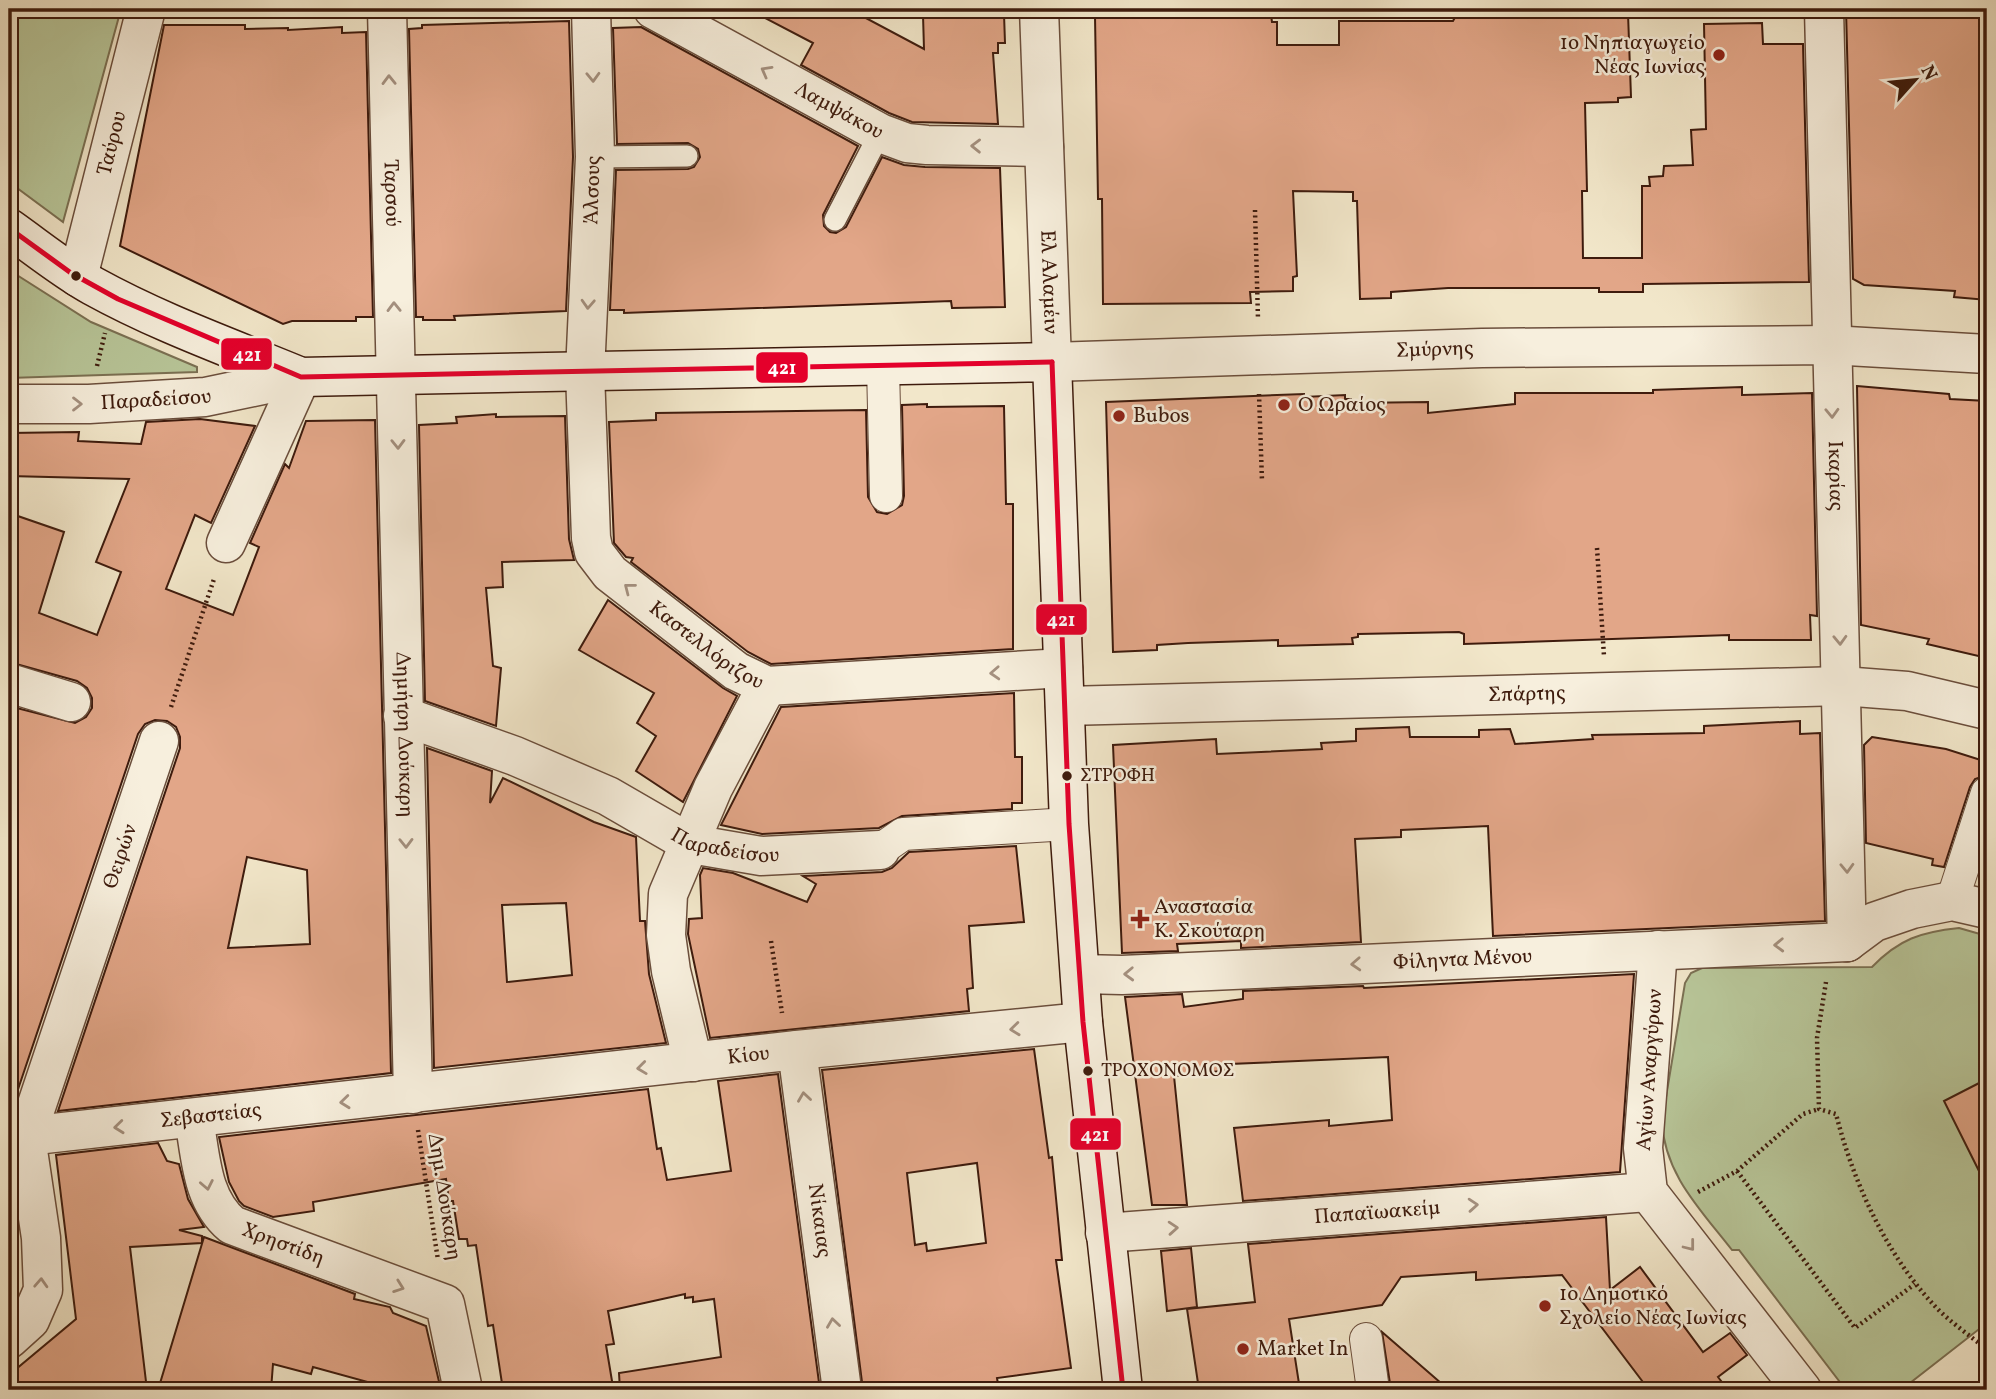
<svg xmlns="http://www.w3.org/2000/svg" width="1996" height="1399" font-family="Vollkorn,serif">
<rect width="100%" height="100%" fill="#f2e7ca"/>
<filter id="stains"><feTurbulence type="fractalNoise" baseFrequency=".00286" numOctaves="4"/><feColorMatrix values="0 0 0 0 .2 0 0 0 0 .09 0 0 0 0 .02 0 0 0 .5 -.17"/></filter>
<radialGradient id="worn" r=".72"><stop offset=".6" stop-color="#630" stop-opacity="0"/><stop offset="1" stop-color="#630" stop-opacity=".3"/></radialGradient>
<g fill="#b8c699" stroke="#7b7053" stroke-width="2">
<polygon points="9,9 121,9 63,222 9,182"/>
<polygon points="9,270 91,322 197,367 197,372 9,378"/>
<path d="M1959,928L1987,936V1330L1983,1326L1901,1390H1846L1739,1250H1732C1701,1210 1664,1174 1662,1121L1685,983L1691,973L1702,968L1872,967C1899,939 1921,932 1959,928Z"/>
<polygon points="9,1173 14,1184 15,1285 9,1294"/>
</g>
<g fill="#e2a688" stroke="#3e1b0d" stroke-width="2" fill-rule="evenodd">
<polygon points="748,9 849,9 924,49 923,15 932,15 932,9 999,9 999,14 1004,14 1005,43 998,43 998,53 993,53 998,124 912,122 889,113 801,65 813,43"/>
<polygon points="1555,9 1620,9 1620,13 1628,13 1631,97 1618,98 1618,102 1585,103 1587,191 1582,191 1583,258 1642,258 1642,186 1650,186 1649,177 1663,176 1664,166 1693,165 1691,130 1706,129 1704,24 1762,23 1763,44 1803,44 1809,282 1643,284 1643,292 1599,292 1599,288 1448,288 1391,292 1391,298 1360,299 1357,201 1353,201 1353,192 1293,191 1297,276 1293,277 1293,291 1250,292 1251,303 1103,304 1102,199 1098,199 1095,16 1271,15 1272,22 1277,22 1277,45 1339,45 1339,21 1453,21 1458,12"/>
<polygon points="1846,9 1954,11 1987,17 1987,300 1954,297 1955,291 1864,285 1853,279"/>
<polygon points="569,21 573,157 566,311 454,316 455,320 423,320 423,317 416,317 409,29 422,28 422,25"/>
<polygon points="164,25 245,25 245,29 288,28 288,30 342,27 342,33 366,32 373,317 356,317 356,321 292,321 283,324 120,246"/>
<polygon points="641,27 858,146 823,215 824,226 830,232 836,233 846,227 882,157 904,165 925,167 1000,168 1005,307 952,308 951,301 624,313 624,310 610,310 616,170 688,169 694,167 700,157 698,149 688,143 617,144 613,28"/>
<polygon points="1857,386 1949,394 1950,399 1987,401 1987,658 1927,644 1929,639 1861,625"/>
<polygon points="1742,387 1742,395 1812,393 1817,616 1810,615 1811,640 1729,640 1729,635 1464,644 1464,634 1459,632 1358,634 1358,637 1352,638 1353,644 1278,646 1278,640 1188,643 1157,645 1157,650 1113,652 1106,402 1304,394 1304,397 1345,395 1345,399 1351,399 1352,403 1428,402 1428,413 1515,404 1515,393 1653,393 1653,390"/>
<polygon points="927,404 927,407 1004,406 1006,504 1013,504 1013,649 771,664 748,652 631,562 633,558 626,557 614,543 609,422 656,420 656,413 866,410 868,497 877,512 887,514 902,505 904,496 902,405"/>
<polygon points="496,414 496,417 565,416 569,539 574,560 502,562 503,587 486,588 493,666 501,668 496,726 425,701 419,425 457,423 456,417"/>
<path d="M200,419L255,426L211,523L195,515L166,589L233,615L259,547L250,543L285,464L289,468L306,421L375,420L391,1073L58,1111L180,748V737L176,727L167,721L155,720L145,724L138,734L9,1116V706L75,723L86,717L92,708V698L87,688L77,681L9,662V513L64,532L39,613L97,635L121,572L96,562L129,479L9,476V433L79,432L78,441L141,444L146,422ZM247,857L307,870L310,944L228,948Z"/>
<polygon points="608,600 723,688 737,696 683,802 636,771 656,736 637,723 654,693 579,650"/>
<polygon points="1014,693 1015,757 1022,757 1022,803 1012,803 1012,809 902,816 879,828 762,834 721,825 781,707"/>
<polygon points="1800,721 1800,734 1820,733 1825,921 1493,936 1488,826 1401,830 1401,837 1355,839 1361,942 1241,948 1241,941 1177,944 1178,951 1122,953 1113,745 1216,739 1217,754 1322,749 1321,743 1356,741 1356,729 1409,727 1410,737 1479,737 1479,730 1510,729 1515,744 1593,739 1592,735 1704,733 1704,726"/>
<polygon points="1872,737 1946,749 1987,762 1987,775 1975,779 1970,787 1944,867 1932,865 1933,859 1866,843 1864,745"/>
<path d="M427,748L492,771L490,803L503,778L594,822L636,837L640,921H645L649,974L666,1043L434,1068ZM566,903L572,975L507,982L502,905Z"/>
<polygon points="1016,846 1024,922 969,926 973,988 967,989 969,1011 710,1038 688,934 689,919 702,918 700,875 703,868 733,873 807,902 816,884 803,876 882,872 892,868 909,852"/>
<polygon points="1634,974 1620,1172 1243,1201 1234,1128 1329,1120 1329,1126 1392,1120 1388,1057 1230,1064 1231,1070 1174,1076 1187,1205 1152,1205 1125,997 1182,994 1184,1007 1243,999 1243,991 1363,986 1364,988"/>
<path d="M1034,1049L1049,1158L1052,1157L1062,1260H1056L1071,1368L997,1378L999,1390H863L822,1070ZM977,1163L986,1243L927,1251L926,1243L915,1245L907,1173Z"/>
<polygon points="778,1074 820,1390 620,1390 619,1373 721,1357 714,1299 693,1302 693,1297 685,1298 685,1294 608,1311 614,1344 606,1345 613,1387 597,1390 503,1390 493,1325 488,1326 476,1245 468,1246 467,1239 459,1239 453,1201 449,1201 446,1179 313,1202 314,1211 273,1217 244,1206 239,1201 229,1182 219,1137 648,1089 657,1149 661,1148 667,1180 731,1171 718,1081"/>
<polygon points="1987,1079 1987,1187 1944,1101"/>
<polygon points="158,1143 167,1161 179,1164 188,1199 204,1227 179,1230 202,1236 202,1243 130,1247 147,1390 9,1390 9,1375 76,1319 56,1155"/>
<polygon points="1606,1217 1610,1290 1640,1267 1703,1352 1730,1333 1747,1355 1718,1377 1728,1390 1649,1390 1562,1275 1476,1280 1476,1272 1401,1277 1382,1305 1289,1319 1300,1390 1199,1390 1187,1309 1255,1302 1248,1244"/>
<polygon points="204,1237 355,1294 354,1299 390,1307 393,1313 426,1326 441,1390 376,1390 375,1384 313,1367 311,1374 273,1364 271,1390 158,1390"/>
<polygon points="1191,1248 1197,1307 1167,1311 1161,1251"/>
<polygon points="1382,1332 1449,1390 1391,1390"/>
</g>
<g fill="none" stroke-linecap="round" stroke-linejoin="round">
<defs>
<g id="service">
<polyline points="595,157 687,156"/>
<polyline points="835,220 880,133"/>
</g>
<g id="pedestrian">
<polyline points="883,366 886,496"/>
<polyline points="880,850 903,834 1069,824"/>
<polyline points="1952,901 1987,793"/>
<polyline points="1366,1339 1373,1390"/>
</g>
<g id="minor">
<path id="s1" d="M387,9L413,1094"/>
<path id="s2" d="M591,9L595,157L585,372L591,538L594,552L610,573L736,671L767,686L1063,668"/>
<path id="s3" d="M653,9L880,133L907,143L927,145L1044,147"/>
<path id="s4" d="M1039,9L1052,362"/>
<path id="s5" d="M1824,9L1847,942"/>
<path id="s6" d="M78,277L146,9"/>
<path id="s7" d="M9,404H89L205,397L301,377"/>
<polyline points="226,543 301,377"/>
<polyline points="9,683 71,702"/>
<path id="s8" d="M1065,706L1842,686L1907,691L1987,710"/>
<path id="s9" d="M403,716L515,756L608,796L691,844L761,856L880,850"/>
<polyline points="1847,942 1874,922 1912,909 1952,901 1987,909"/>
<polyline points="1658,950 1643,1148 1648,1192 1802,1390"/>
<path id="s10" d="M1080,974L1122,975L1847,942"/>
<path id="s11" d="M797,1050L842,1390"/>
<polyline points="693,1062 671,971 666,935 668,894 713,788 767,686"/>
<path id="s12" d="M194,1119C201,1157 201,1199 232,1225L445,1304L463,1390"/>
<path id="s13" d="M9,1138L797,1050L1083,1022"/>
<path id="s14" d="M1105,1233L1648,1192"/>
<path id="s15" d="M9,1339L30,1320L43,1290L41,1238L26,1137L159,741"/>
</g>
<g id="tertiary">
<path id="s16" d="M1052,362L1482,348L1830,345L1987,354"/>
</g>
<path id="secondary" d="M9,228C36,247 64,270 93,286C160,323 231,348 301,377L1052,362L1069,824L1083,1022L1123,1390"/>
</defs>
<use href="#service" stroke="#6b4e3c" stroke-width="24"/>
<use href="#pedestrian" stroke="#6b4e3c" stroke-width="34"/>
<use href="#minor" stroke="#6b4e3c" stroke-width="41"/>
<use href="#tertiary" stroke="#6b4e3c" stroke-width="41"/>
<use href="#secondary" stroke="#3e1b0d" stroke-width="41"/>
<g stroke="#3e1b0d" stroke-width="4.5" stroke-dasharray="2 3.5" stroke-linecap="butt">
<polyline points="1255,210 1258,319"/>
<polyline points="9,345 17,303 9,278"/>
<polyline points="97,366 105,333"/>
<polyline points="1259,394 1262,481"/>
<polyline points="1597,548 1604,656"/>
<polyline points="171,707 214,579"/>
<polyline points="771,941 782,1013"/>
<path d="M1826,982L1817,1038L1819,1109L1836,1114C1853,1181 1885,1252 1932,1303C1947,1320 1968,1334 1985,1348"/>
<polyline points="418,1130 438,1260"/>
<polyline points="1737,1171 1855,1328 1915,1284"/>
<polyline points="1698,1192 1737,1171 1803,1114 1819,1109"/>
</g>
<use href="#service" stroke="#f7efdd" stroke-width="21"/>
<use href="#pedestrian" stroke="#f7efdd" stroke-width="32"/>
<use href="#minor" stroke="#f7efdd" stroke-width="38"/>
<use href="#tertiary" stroke="#f7efdd" stroke-width="38"/>
<use href="#secondary" stroke="#f7efdd" stroke-width="38"/>
<defs>
<g id="bus-1">
<polyline points="9,228 71,273 118,299 301,377 1052,362"/>
<polyline points="1052,362 1069,824 1083,1022 1123,1390"/>
</g>
</defs>
<use href="#bus-1" stroke="#f7efdd" stroke-width="10"/>
<use href="#bus-1" stroke="#e4002b" stroke-width="5"/>
</g>
<defs><path id="oneway-chevron" d="M-2-3.5L2.5 0L-2 3.5" fill="none" stroke-width="1.6" stroke-linecap="round" stroke-linejoin="round" transform="scale(1.75)"/></defs>
<g stroke="#a4907f">
<use href="#oneway-chevron" transform="translate(766 71) rotate(-151)"/>
<use href="#oneway-chevron" transform="translate(593 77) rotate(88)"/>
<use href="#oneway-chevron" transform="translate(389 80) rotate(-91)"/>
<use href="#oneway-chevron" transform="translate(976 146) rotate(-179)"/>
<use href="#oneway-chevron" transform="translate(588 304) rotate(93)"/>
<use href="#oneway-chevron" transform="translate(394 307) rotate(-91)"/>
<use href="#oneway-chevron" transform="translate(77 404)"/>
<use href="#oneway-chevron" transform="translate(1832 413) rotate(88)"/>
<use href="#oneway-chevron" transform="translate(398 444) rotate(89)"/>
<use href="#oneway-chevron" transform="translate(629 588) rotate(-142)"/>
<use href="#oneway-chevron" transform="translate(1840 640) rotate(88)"/>
<use href="#oneway-chevron" transform="translate(995 673) rotate(177)"/>
<use href="#oneway-chevron" transform="translate(406 843) rotate(89)"/>
<use href="#oneway-chevron" transform="translate(1847 868) rotate(88)"/>
<use href="#oneway-chevron" transform="translate(1779 945) rotate(178)"/>
<use href="#oneway-chevron" transform="translate(1356 964) rotate(177)"/>
<use href="#oneway-chevron" transform="translate(1129 974) rotate(178)"/>
<use href="#oneway-chevron" transform="translate(1015 1029) rotate(174)"/>
<use href="#oneway-chevron" transform="translate(642 1068) rotate(173)"/>
<use href="#oneway-chevron" transform="translate(804 1097) rotate(-98)"/>
<use href="#oneway-chevron" transform="translate(345 1102) rotate(174)"/>
<use href="#oneway-chevron" transform="translate(119 1127) rotate(174)"/>
<use href="#oneway-chevron" transform="translate(207 1185) rotate(79)"/>
<use href="#oneway-chevron" transform="translate(1473 1205) rotate(-4)"/>
<use href="#oneway-chevron" transform="translate(1173 1228) rotate(-4)"/>
<use href="#oneway-chevron" transform="translate(1690 1246) rotate(52)"/>
<use href="#oneway-chevron" transform="translate(41 1283) rotate(-87)"/>
<use href="#oneway-chevron" transform="translate(399 1287) rotate(20)"/>
<use href="#oneway-chevron" transform="translate(833 1323) rotate(-98)"/>
</g>
<g fill="#8f2418" stroke="#f7efdd" stroke-width="2.5">
<circle cx="1719" cy="55" r="7"/>
<circle cx="1284" cy="405" r="7"/>
<circle cx="1119" cy="416" r="7"/>
<path d="M1136.5 908.5h7v7h7v7h-7v7h-7v-7h-7v-7h7z"/>
<circle cx="1545" cy="1306" r="7"/>
<circle cx="1243" cy="1349" r="7"/>
</g>
<g fill="#3e1b0d" stroke="#f7efdd" stroke-width="2.5">
<circle cx="76" cy="276" r="6"/>
<circle cx="1067" cy="776" r="6"/>
<circle cx="1088" cy="1071" r="6"/>
</g>
<g text-anchor="middle" dominant-baseline="central" stroke-width="5" stroke-linejoin="round" paint-order="stroke">
<g font-size="19" fill="#3e1b0d" stroke="#f7efdd" text-anchor="start">
<text x="1080" y="776">ΣΤΡΟΦΗ</text>
<text x="1101" y="1071">ΤΡΟΧΟΝΟΜΟΣ</text>
</g>
<g font-size="21" fill="#3e1b0d" stroke="#f7efdd" text-anchor="start">
<text x="1705" y="43" text-anchor="end">1ο Νηπιαγωγείο<tspan x="1705" dy="24">Νέας Ιωνίας</tspan></text>
<text x="1298" y="405">Ο Ωραίος</text>
<text x="1133" y="416">Bubos</text>
<text x="1154" y="907">Αναστασία<tspan x="1154" dy="24">Κ. Σκούταρη</tspan></text>
<text x="1559" y="1294">1ο Δημοτικό<tspan x="1559" dy="24">Σχολείο Νέας Ιωνίας</tspan></text>
<text x="1257" y="1349">Market In</text>
</g>
<g font-size="21" fill="#3e1b0d" stroke="#f7efdd">
<text stroke="none"><textPath href="#s3" startOffset="212">Λαμψάκου</textPath></text>
<text stroke="none"><textPath href="#s6" startOffset="138">Ταύρου</textPath></text>
<text transform="translate(593 190) rotate(-88)">Άλσους</text>
<text stroke="none"><textPath href="#s1" startOffset="184">Ταρσού</textPath></text>
<text stroke="none"><textPath href="#s4" startOffset="273">Ελ Αλαμέιν</textPath></text>
<text stroke="none"><textPath href="#s16" startOffset="383">Σμύρνης</textPath></text>
<text stroke="none"><textPath href="#s7" startOffset="147">Παραδείσου</textPath></text>
<text stroke="none"><textPath href="#s5" startOffset="467">Ικαρίας</textPath></text>
<text stroke="none"><textPath href="#s2" startOffset="691">Καστελλόριζου</textPath></text>
<text stroke="none"><textPath href="#s8" startOffset="462">Σπάρτης</textPath></text>
<text stroke="none"><textPath href="#s1" startOffset="726">Δημήτρη Δούκαρη</textPath></text>
<text stroke="none"><textPath href="#s9" startOffset="350">Παραδείσου</textPath></text>
<text stroke="none"><textPath href="#s15" startOffset="511">Θειρών</textPath></text>
<text stroke="none"><textPath href="#s10" startOffset="383">Φίληντα Μένου</textPath></text>
<text stroke="none"><textPath href="#s13" startOffset="744">Κίου</textPath></text>
<text transform="translate(1650 1070) rotate(-86)">Αγίων Αναργύρων</text>
<text stroke="none"><textPath href="#s13" startOffset="203">Σεβαστείας</textPath></text>
<text transform="translate(444 1197) rotate(81)">Δημ. Δούκαρη</text>
<text stroke="none"><textPath href="#s14" startOffset="273">Παπαϊωακείμ</textPath></text>
<text stroke="none"><textPath href="#s11" startOffset="172">Νίκαιας</textPath></text>
<text stroke="none"><textPath href="#s12" startOffset="170">Χρηστίδη</textPath></text>
</g>
</g>
<g stroke="#f7efdd" stroke-width="2.5">
<rect x="220" y="337" width="53" height="34" rx="7" fill="#e4002b"/>
<rect x="755" y="351" width="54" height="33" rx="7" fill="#e4002b"/>
<rect x="1035" y="603" width="53" height="33" rx="7" fill="#e4002b"/>
<rect x="1069" y="1117" width="53" height="34" rx="7" fill="#e4002b"/>
</g>
<g font-size="19" text-anchor="middle" font-weight="bold" fill="#fff">
<text x="247" y="361">421</text>
<text x="782" y="374">421</text>
<text x="1061" y="626">421</text>
<text x="1095" y="1141">421</text>
</g>
<rect width="1996" height="1399" fill="none" stroke="#f2e7ca" stroke-width="35"/>
<rect x="10" y="10" width="1975" height="1378" fill="none" stroke="#3e1b0d" stroke-width="3.5"/>
<rect x="18" y="18" width="1961" height="1364" fill="none" stroke="#3e1b0d" stroke-width="2"/>
<g transform="translate(1915 80) rotate(63)" stroke="#f7efdd" stroke-width="5" paint-order="stroke">
<path d="M0-5L12 26L0 18L-12 26Z" fill="#3e1b0d"/>
<text y="-10" font-size="19" font-weight="bold" text-anchor="middle" fill="#3e1b0d">N</text>
</g>
<rect width="100%" height="100%" filter="url(#stains)"/>
<rect width="100%" height="100%" fill="url(#worn)"/>
</svg>
